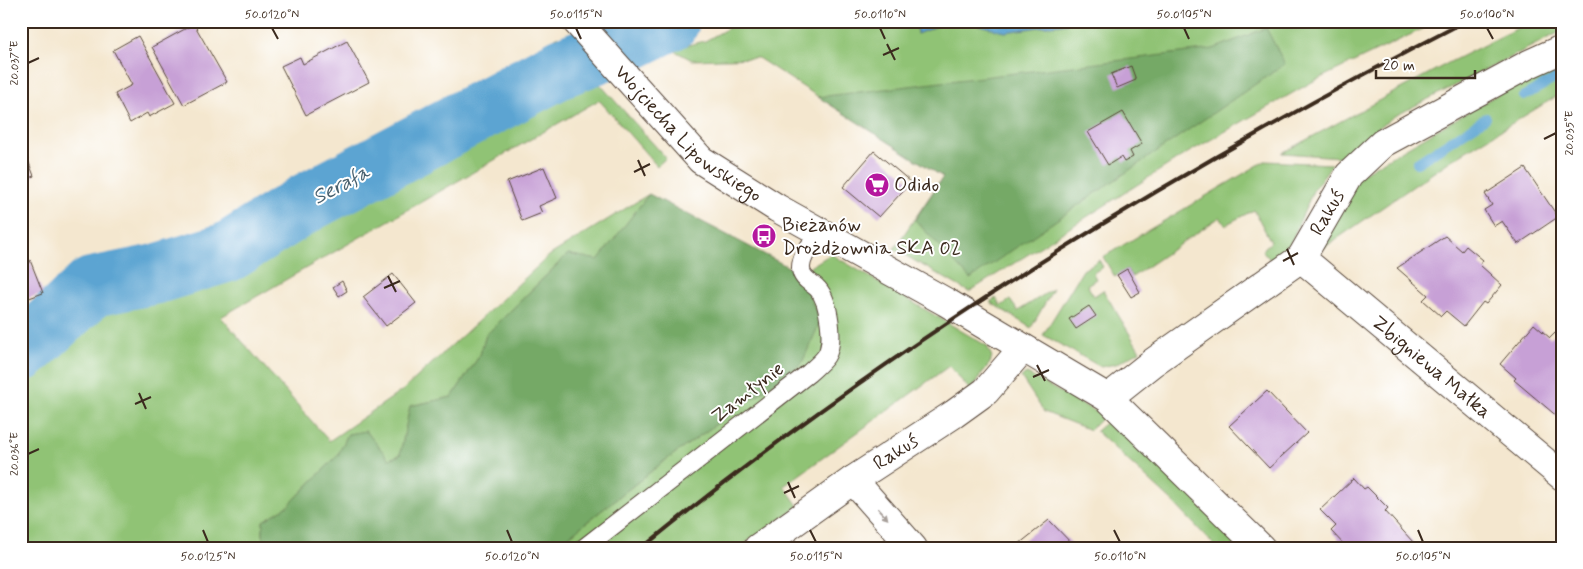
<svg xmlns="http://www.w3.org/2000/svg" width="1583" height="569" font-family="Mynerve,sans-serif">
<rect width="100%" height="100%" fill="#fff"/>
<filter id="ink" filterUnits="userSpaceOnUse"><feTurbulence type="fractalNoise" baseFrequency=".02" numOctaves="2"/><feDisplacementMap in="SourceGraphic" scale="10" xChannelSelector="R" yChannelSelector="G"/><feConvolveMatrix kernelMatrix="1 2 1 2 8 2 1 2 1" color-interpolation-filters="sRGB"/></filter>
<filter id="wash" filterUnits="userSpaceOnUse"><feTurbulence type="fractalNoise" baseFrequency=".0096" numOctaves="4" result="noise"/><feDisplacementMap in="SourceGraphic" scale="20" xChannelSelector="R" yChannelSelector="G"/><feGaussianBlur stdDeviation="1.12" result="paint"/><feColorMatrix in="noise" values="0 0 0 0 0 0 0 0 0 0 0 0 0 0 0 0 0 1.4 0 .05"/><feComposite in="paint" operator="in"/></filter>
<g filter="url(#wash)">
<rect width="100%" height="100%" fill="#f4e7cf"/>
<g fill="#90c374" stroke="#667649">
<polygon points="741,21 917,21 917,34 949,21 964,21 1005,31 1082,21 1439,21 1312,82 1184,155 969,292 894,249 943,177 758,58 692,60 671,49 705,41"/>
<polygon points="1532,21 1562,21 1562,31 1393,117 1340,157 1282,153 1450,62"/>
<polygon points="557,36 666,158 657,166 599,100 221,317 329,441 403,390 550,255 649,194 598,261 568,254 486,335 480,355 452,397 410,406 400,455 389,460 366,431 348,434 338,455 288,506 263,521 263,541 267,548 21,548 21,324 76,275 117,255 173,250 220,234 310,177 538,55"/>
<polygon points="1558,59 1562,66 1562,93 1450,161 1322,249 1355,178"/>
<polygon points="1265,161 1332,164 1313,191 1290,244 1273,263 1262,250 1271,242 1254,210 1225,225 1220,217 1132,277 1127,269 1115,277 1103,257"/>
<polygon points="831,254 987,346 992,357 990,363 970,390 949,366 784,486 799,507 738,548 554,548 663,462 802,363 800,273"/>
<polygon points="1099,260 1103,267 1093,273 1096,279 1087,285 1094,296 1103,290 1140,351 1116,364 1101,367 1043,335 1083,270"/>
<polygon points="1053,289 1031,328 990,302 996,298 1001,306 1010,300 1018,311"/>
<polygon points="1027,374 1104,416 1090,430 1044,412 1021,377"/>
<polygon points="1109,420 1187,491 1243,548 1217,548 1173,502 1096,431"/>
</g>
<g fill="#74a966" stroke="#586a42">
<polygon points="1266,28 1285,64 970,279 915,220 943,177 818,97 1213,49"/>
<polygon points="649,194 800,273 820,322 802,363 663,462 554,548 267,548 263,541 263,521 288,506 338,455 348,434 366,431 389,459 400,455 410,406 452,397 480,355 486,335 568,254 598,260"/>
</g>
<g fill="#5ba4d2" stroke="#4b6778">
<polygon points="917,21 949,21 917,34"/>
<polygon points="964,21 1082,21 1005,32"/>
</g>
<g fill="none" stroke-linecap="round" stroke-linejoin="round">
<g stroke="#5ba4d2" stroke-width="10">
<polyline points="1524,96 1560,76"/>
<polyline points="1417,163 1486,118"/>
</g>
<polyline stroke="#5ba4d2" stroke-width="60" points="21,352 92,287 156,274 228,252 308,202 563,67 632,40 670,21"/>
</g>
<g id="blocks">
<g fill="#c7a0d6">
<polygon points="194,24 227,82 184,105 152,47"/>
<polygon points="138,36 175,103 149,117 147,113 130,123 115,94 132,85 113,50"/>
<polygon points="347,41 369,82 306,115 281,66 300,57 303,64"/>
<polygon points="1131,66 1136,80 1117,88 1111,74"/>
<polygon points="1123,112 1142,144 1130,151 1133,157 1124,162 1121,157 1108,165 1088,132"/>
<polygon points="21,142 34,176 21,181"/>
<polygon points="874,151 911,182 879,217 843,187"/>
<polygon points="544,167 557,198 539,206 542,213 522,221 507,182"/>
<polygon points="1525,168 1558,217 1518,244 1502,221 1494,226 1484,210 1492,205 1485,194"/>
<polygon points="1445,236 1462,251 1466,246 1483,260 1480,265 1502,285 1486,304 1483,302 1464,326 1446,311 1441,316 1423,300 1428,295 1397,268"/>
<polygon points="30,260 43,293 21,301 21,264"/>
<polygon points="1127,269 1140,292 1131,297 1117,275"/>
<polygon points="393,274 416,303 386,326 363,297"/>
<polygon points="342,281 347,291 339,296 333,287"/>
<polygon points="1089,306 1096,316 1076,329 1069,319"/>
<polygon points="1534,324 1550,338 1555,333 1562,339 1562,415 1559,418 1514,380 1516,378 1500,364"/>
<polygon points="1267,391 1307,433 1269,468 1229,426"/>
<polygon points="1354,478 1364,489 1367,487 1388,508 1385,511 1413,542 1407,548 1347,548 1331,531 1336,526 1320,510"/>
<polygon points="1049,520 1076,548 1014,548"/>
</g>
</g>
</g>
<g filter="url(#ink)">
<use href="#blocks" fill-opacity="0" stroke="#574639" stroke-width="1"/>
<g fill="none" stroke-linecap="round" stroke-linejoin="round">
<defs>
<path id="lane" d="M584,548L809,373C814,368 822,362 826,356C835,342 829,301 818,289C812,282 802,280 801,269C800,256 813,242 820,232"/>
<g id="street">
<path id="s1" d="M576,21L701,160L777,208L946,302L1108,398L1261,548"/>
<path id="s2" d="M1301,258L1562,476"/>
<path id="s3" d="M1108,398L1152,363L1301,258L1349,175L1383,143L1529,64L1562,49"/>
<polyline points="853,480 913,548"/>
<path id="s4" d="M758,548L853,480L954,414L986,391L1023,348"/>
</g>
</defs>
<use href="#lane" stroke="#574639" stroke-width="20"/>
<use href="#street" stroke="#574639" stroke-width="30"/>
<use href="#lane" stroke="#fff" stroke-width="18"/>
<use href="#street" stroke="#fff" stroke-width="28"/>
<path stroke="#3b2a1e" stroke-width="4" d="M642,548C895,341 1176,170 1466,21"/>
</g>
<defs><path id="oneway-solid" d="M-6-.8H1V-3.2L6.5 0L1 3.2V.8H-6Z" transform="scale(1.25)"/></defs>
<use fill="#a79f9a" href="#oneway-solid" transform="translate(883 514) rotate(48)"/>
</g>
<path fill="none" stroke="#3b2a1e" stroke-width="2" d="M272,28L278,39M576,28L581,39M880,28L885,39M1184,28L1189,39M1487,28L1493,39M887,44L895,60M883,55L899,48M28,63L39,58M1544,139L1556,133M638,160L645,176M634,172L650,164M1287,249L1294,265M1283,261L1298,253M388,276L396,292M384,288L400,281M1037,365L1045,381M1033,377L1049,370M139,393L146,409M135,404L151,397M28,454L39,449M788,482L795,498M784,493L799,486M203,530L208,542M507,530L512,542M810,530L816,542M1114,530L1120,542M1418,530L1423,542"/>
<defs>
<symbol id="supermarket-disc" viewBox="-11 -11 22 22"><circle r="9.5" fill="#b5179e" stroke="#fff"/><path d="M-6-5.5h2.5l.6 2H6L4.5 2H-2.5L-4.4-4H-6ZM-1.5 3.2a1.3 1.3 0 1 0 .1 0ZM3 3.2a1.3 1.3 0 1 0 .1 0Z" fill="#fff"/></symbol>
<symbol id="bus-disc" viewBox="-11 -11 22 22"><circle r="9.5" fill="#b5179e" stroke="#fff"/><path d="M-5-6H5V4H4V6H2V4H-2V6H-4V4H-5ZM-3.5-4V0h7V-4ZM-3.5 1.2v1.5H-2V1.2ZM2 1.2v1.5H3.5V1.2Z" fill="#fff"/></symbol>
</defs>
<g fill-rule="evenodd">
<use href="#supermarket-disc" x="863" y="171" width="28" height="28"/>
<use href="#bus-disc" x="750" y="222" width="28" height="28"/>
</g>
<g text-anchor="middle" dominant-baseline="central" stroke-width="4" stroke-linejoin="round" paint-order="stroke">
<g font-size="20" fill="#3b2a1e" stroke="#fff">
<text stroke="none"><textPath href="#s1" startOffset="160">Wojciecha Lipowskiego</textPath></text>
<text stroke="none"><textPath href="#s3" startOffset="291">Rakuś</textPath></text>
<text stroke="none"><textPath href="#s2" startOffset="170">Zbigniewa Małka</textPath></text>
<text transform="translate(748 393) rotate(-38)">Zamłynie</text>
<text stroke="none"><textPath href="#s4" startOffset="168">Rakuś</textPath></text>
</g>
<g font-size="20" fill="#3b2a1e" stroke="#fff" text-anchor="start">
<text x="894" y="185">Odido</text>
<text x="782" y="225">Bieżanów<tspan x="782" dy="23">Drożdżownia SKA 02</tspan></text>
</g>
<g font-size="21" font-style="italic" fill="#49616f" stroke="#fff">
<text transform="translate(341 185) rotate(-28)">Serafa</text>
</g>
</g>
<rect width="1583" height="569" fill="none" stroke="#fff" stroke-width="55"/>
<path d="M1376 70v8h99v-8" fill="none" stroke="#3b2a1e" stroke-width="2.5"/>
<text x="1383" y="70" font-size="15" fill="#3b2a1e" stroke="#ffffff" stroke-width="4" paint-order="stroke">20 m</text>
<rect x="28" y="28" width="1528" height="514" fill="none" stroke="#3b2a1e" stroke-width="2"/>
<g font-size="12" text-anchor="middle" fill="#3b2a1e">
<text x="272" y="18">50.0120°N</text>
<text x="576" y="18">50.0115°N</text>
<text x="880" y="18">50.0110°N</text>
<text x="1184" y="18">50.0105°N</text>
<text x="1487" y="18">50.0100°N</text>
<text transform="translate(14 63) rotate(-90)" y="4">20.037°E</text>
<text transform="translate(1569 133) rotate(-90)" y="4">20.035°E</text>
<text transform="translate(14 454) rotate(-90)" y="4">20.036°E</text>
<text x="208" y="560">50.0125°N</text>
<text x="512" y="560">50.0120°N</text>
<text x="816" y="560">50.0115°N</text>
<text x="1120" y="560">50.0110°N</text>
<text x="1423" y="560">50.0105°N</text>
</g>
</svg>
